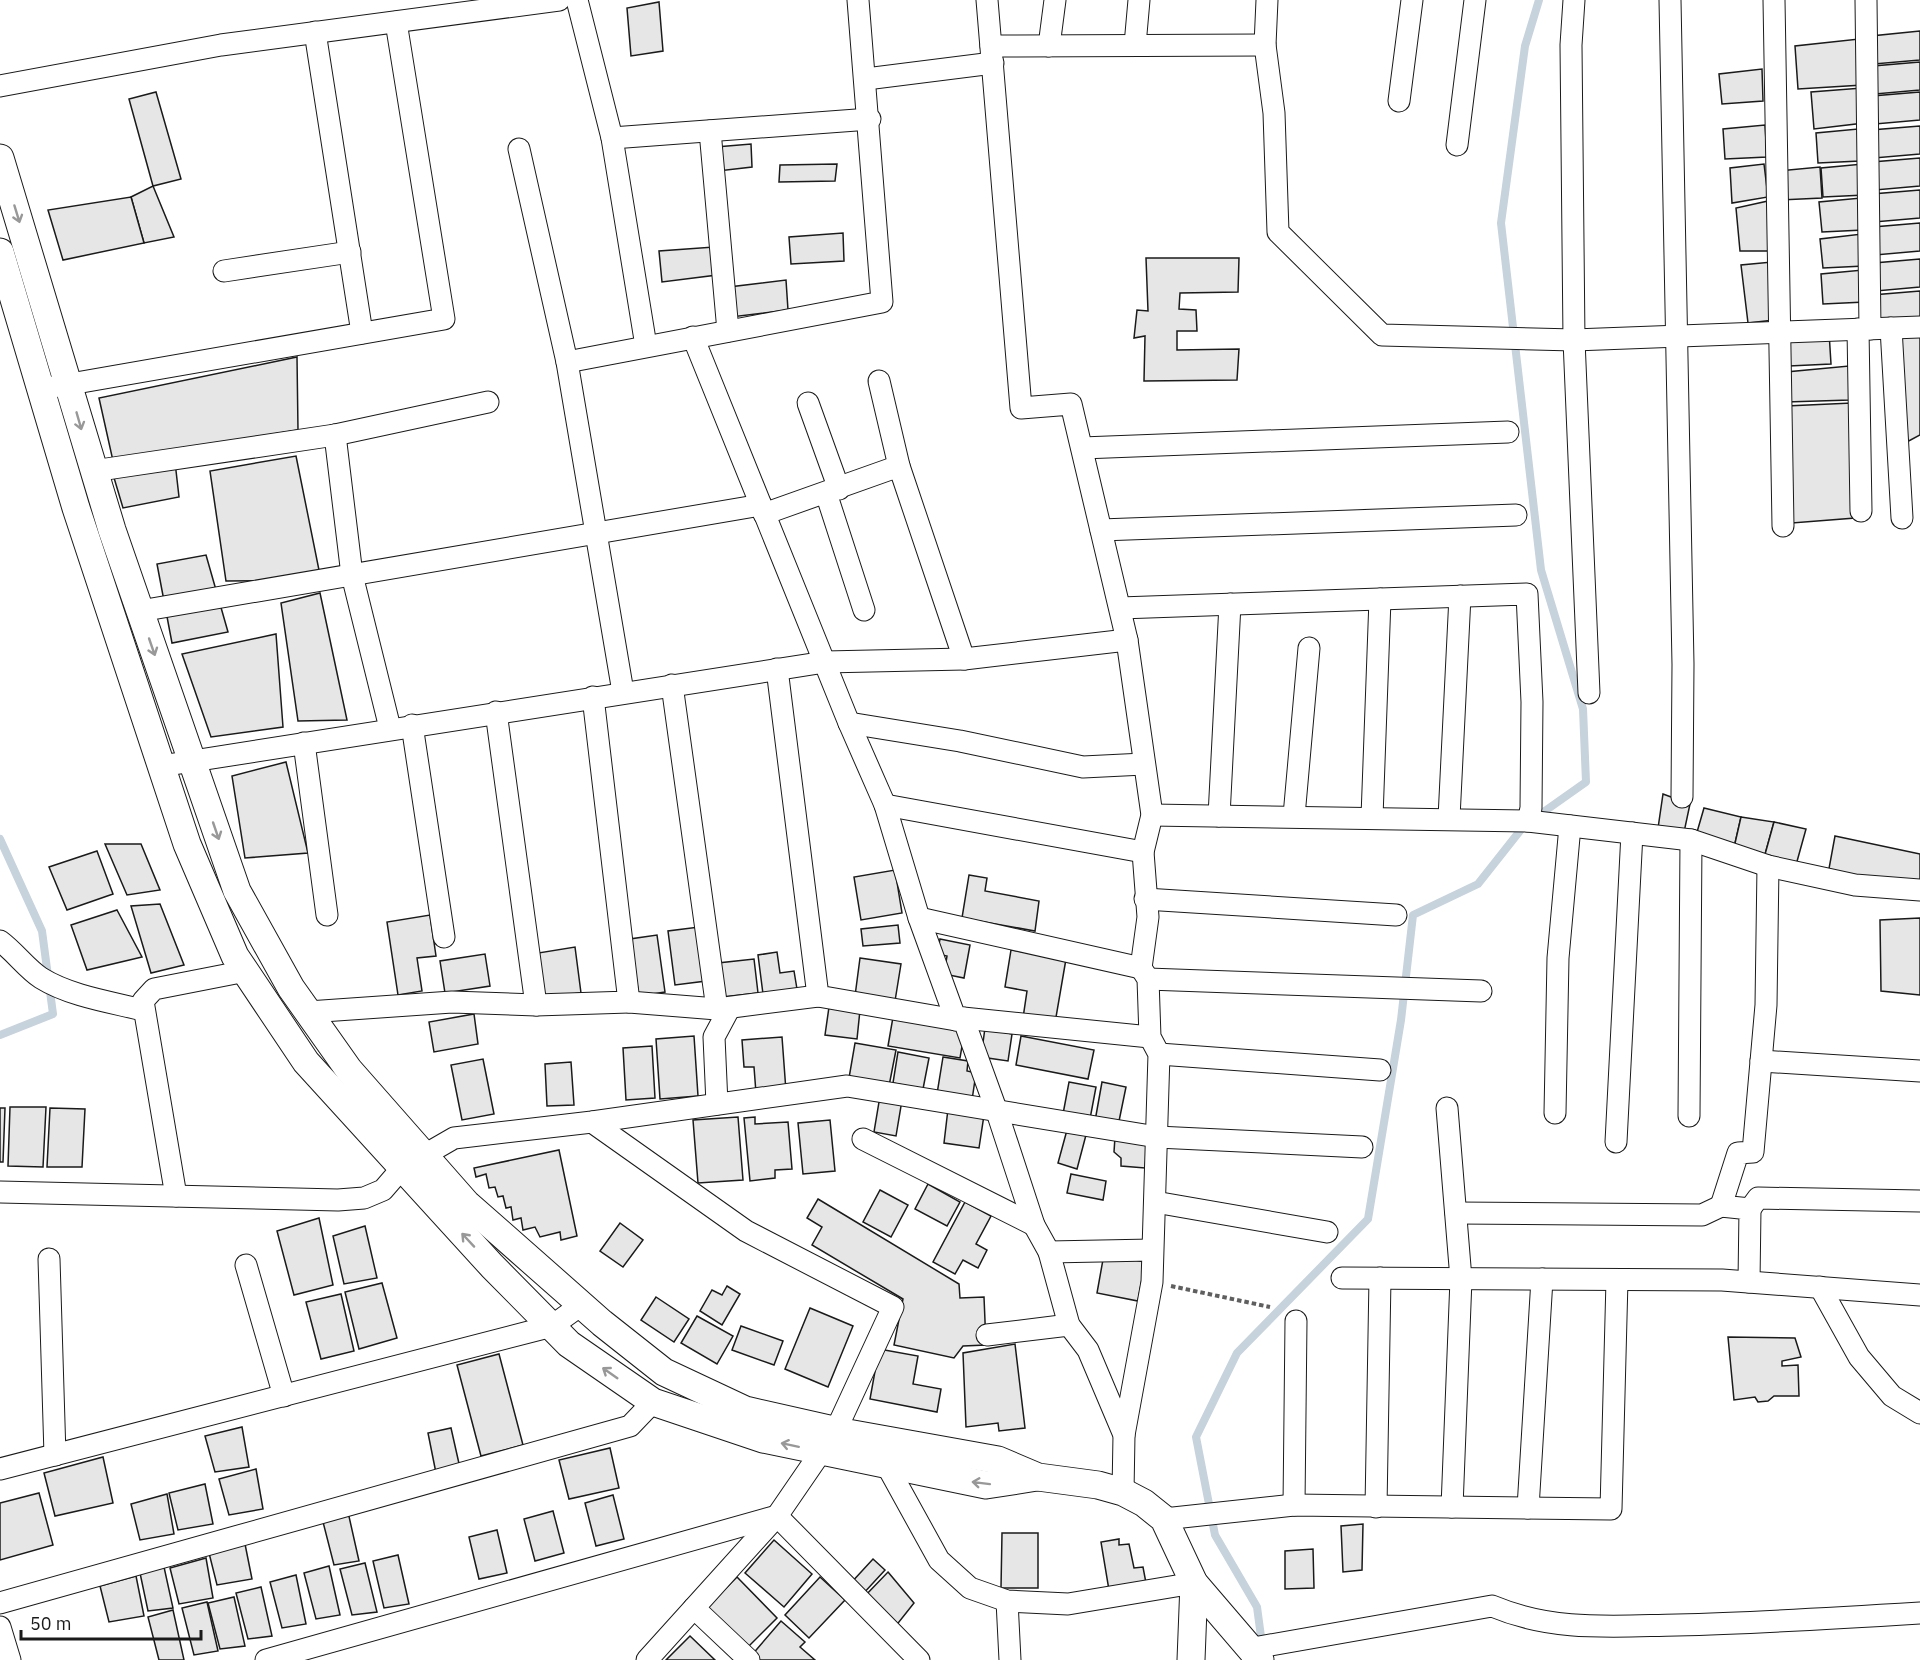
<svg xmlns="http://www.w3.org/2000/svg" width="1920" height="1660" font-family="'IBM Plex Sans',sans-serif">
<rect width="100%" height="100%" fill="#fff"/>
<g fill="none" stroke-linecap="round" stroke-linejoin="round">
<g stroke="#c6d2dc" stroke-width="8">
<polyline points="1535,818 1586,782 1583,709 1541,570 1501,223 1525,46 1539,0"/>
<polyline points="0,839 42,931 53,1014 0,1035"/>
<polyline points="1262,1644 1257,1607 1215,1535 1196,1437 1237,1353 1368,1219 1401,1020 1413,915 1478,884 1523,827"/>
</g>
</g>
<g fill="#e6e6e6" stroke="#1a1a1a" stroke-width="1.5">
<polygon points="659,2 663,51 631,56 627,8"/>
<polygon points="1920,31 1920,60 1874,64 1871,36"/>
<polygon points="1859,39 1863,85 1798,89 1795,46"/>
<polygon points="1920,62 1920,90 1875,94 1873,66"/>
<polygon points="1762,69 1763,101 1722,104 1719,74"/>
<polygon points="1862,88 1864,123 1814,129 1811,92"/>
<polygon points="156,92 181,179 153,186 129,99"/>
<polygon points="1920,92 1920,120 1875,124 1872,96"/>
<polygon points="1765,125 1767,157 1725,159 1723,129"/>
<polygon points="1920,126 1920,154 1874,158 1871,130"/>
<polygon points="1858,129 1860,161 1818,163 1816,133"/>
<polygon points="751,144 752,167 718,171 716,147"/>
<polygon points="1920,158 1920,186 1875,190 1872,162"/>
<polygon points="837,164 835,181 779,182 780,165"/>
<polygon points="1764,164 1768,197 1732,203 1730,168"/>
<polygon points="1863,164 1865,195 1823,197 1821,168"/>
<polygon points="1820,167 1822,198 1780,200 1778,171"/>
<polygon points="153,186 174,237 144,243 131,197"/>
<polygon points="1920,190 1920,218 1874,222 1872,194"/>
<polygon points="131,197 144,243 63,260 48,210"/>
<polygon points="1861,198 1863,230 1822,232 1819,202"/>
<polygon points="1768,201 1771,251 1740,251 1736,208"/>
<polygon points="1920,223 1920,251 1875,255 1873,227"/>
<polygon points="843,233 844,261 791,264 789,237"/>
<polygon points="1862,234 1864,266 1823,268 1820,239"/>
<polygon points="714,247 717,275 662,282 659,251"/>
<polygon points="1146,258 1239,258 1238,292 1180,293 1179,309 1196,310 1197,331 1177,331 1177,350 1239,349 1237,380 1144,381 1145,336 1134,338 1137,310 1148,311"/>
<polygon points="1920,259 1920,287 1876,291 1874,263"/>
<polygon points="1772,262 1774,320 1748,323 1741,265"/>
<polygon points="1863,270 1865,302 1823,304 1821,274"/>
<polygon points="786,280 788,310 731,317 729,287"/>
<polygon points="1920,291 1920,319 1874,323 1872,295"/>
<polygon points="1920,331 1920,435 1905,443 1895,334"/>
<polygon points="1829,332 1831,364 1789,366 1787,336"/>
<polygon points="297,357 298,430 113,461 99,398"/>
<polygon points="1849,366 1850,400 1786,402 1786,372"/>
<polygon points="1852,403 1855,518 1792,523 1786,406"/>
<polygon points="296,456 321,580 226,581 210,471"/>
<polygon points="175,462 179,497 123,508 112,471"/>
<polygon points="206,555 228,632 172,643 157,564"/>
<polygon points="320,593 347,720 298,721 281,603"/>
<polygon points="276,634 283,727 211,737 182,654"/>
<polygon points="286,762 308,853 245,858 232,776"/>
<polygon points="1663,794 1690,804 1683,837 1657,835"/>
<polygon points="1704,808 1741,817 1733,852 1695,839"/>
<polygon points="1741,817 1774,822 1764,858 1733,852"/>
<polygon points="1774,822 1806,829 1796,865 1764,858"/>
<polygon points="1835,836 1920,854 1920,888 1828,874"/>
<polygon points="105,844 141,844 160,890 127,895"/>
<polygon points="97,851 113,894 67,910 49,867"/>
<polygon points="895,870 902,913 861,920 854,877"/>
<polygon points="969,875 987,878 985,891 1039,901 1035,931 962,918"/>
<polygon points="160,904 184,965 151,973 131,906"/>
<polygon points="117,910 142,957 87,970 71,925"/>
<polygon points="430,915 436,956 417,958 422,991 398,995 387,922"/>
<polygon points="1920,918 1920,995 1881,991 1880,920"/>
<polygon points="898,925 900,943 863,946 861,929"/>
<polygon points="699,927 706,981 675,985 668,931"/>
<polygon points="657,935 665,992 639,996 630,939"/>
<polygon points="940,939 970,945 964,978 944,974 947,956 937,954"/>
<polygon points="575,947 581,993 545,997 538,953"/>
<polygon points="1011,950 1066,959 1055,1023 1023,1018 1027,991 1005,987"/>
<polygon points="777,952 780,973 794,971 797,989 763,994 758,955"/>
<polygon points="485,954 490,986 445,993 440,961"/>
<polygon points="860,958 901,964 895,1001 855,996"/>
<polygon points="754,959 758,993 722,997 718,963"/>
<polygon points="829,1007 860,1010 857,1039 825,1035"/>
<polygon points="474,1014 478,1044 434,1052 429,1022"/>
<polygon points="893,1017 965,1029 960,1058 888,1046"/>
<polygon points="985,1028 1012,1034 1008,1061 981,1057"/>
<polygon points="694,1036 698,1096 660,1099 656,1039"/>
<polygon points="1021,1036 1094,1050 1088,1079 1016,1065"/>
<polygon points="782,1037 786,1091 756,1093 754,1067 744,1067 742,1040"/>
<polygon points="855,1043 896,1050 889,1086 849,1078"/>
<polygon points="652,1046 655,1098 626,1100 623,1048"/>
<polygon points="898,1052 929,1058 923,1089 893,1083"/>
<polygon points="943,1057 968,1061 967,1071 976,1073 972,1100 937,1094"/>
<polygon points="483,1059 494,1114 462,1120 451,1065"/>
<polygon points="571,1062 574,1105 547,1106 545,1064"/>
<polygon points="1069,1082 1096,1087 1090,1119 1063,1114"/>
<polygon points="1102,1082 1126,1087 1118,1126 1095,1121"/>
<polygon points="880,1096 902,1100 896,1136 874,1132"/>
<polygon points="10,1107 46,1107 43,1167 8,1166"/>
<polygon points="0,1108 5,1108 3,1162 0,1162"/>
<polygon points="50,1108 85,1109 82,1167 47,1167"/>
<polygon points="948,1109 984,1115 979,1148 944,1143"/>
<polygon points="738,1117 743,1180 698,1183 693,1120"/>
<polygon points="755,1117 755,1124 788,1122 792,1169 775,1170 775,1178 750,1181 744,1118"/>
<polygon points="830,1120 835,1171 803,1174 798,1123"/>
<polygon points="1067,1130 1086,1135 1077,1169 1058,1163"/>
<polygon points="1115,1137 1148,1140 1145,1168 1121,1166 1121,1158 1114,1152"/>
<polygon points="559,1150 577,1236 561,1240 560,1232 540,1237 535,1227 523,1230 521,1218 513,1220 511,1207 506,1208 503,1196 498,1197 495,1187 489,1188 486,1174 476,1177 474,1168"/>
<polygon points="1071,1174 1106,1181 1103,1200 1067,1193"/>
<polygon points="928,1184 960,1202 947,1226 915,1209"/>
<polygon points="880,1190 908,1205 891,1237 863,1222"/>
<polygon points="818,1199 959,1284 960,1298 984,1297 986,1345 963,1346 954,1358 894,1345 903,1299 812,1245 822,1227 807,1218"/>
<polygon points="965,1202 991,1216 976,1244 987,1250 978,1268 963,1260 955,1274 933,1262"/>
<polygon points="319,1218 333,1285 294,1295 277,1231"/>
<polygon points="620,1223 643,1240 623,1267 600,1251"/>
<polygon points="365,1226 377,1278 344,1284 333,1236"/>
<polygon points="1104,1254 1145,1262 1138,1301 1097,1293"/>
<polygon points="382,1283 397,1338 359,1349 345,1292"/>
<polygon points="727,1286 740,1294 722,1325 700,1311 712,1290 722,1295"/>
<polygon points="341,1294 354,1351 321,1359 306,1302"/>
<polygon points="656,1297 689,1319 674,1342 641,1320"/>
<polygon points="810,1308 853,1326 828,1387 785,1369"/>
<polygon points="697,1316 733,1336 717,1364 681,1343"/>
<polygon points="741,1326 783,1341 774,1365 732,1350"/>
<polygon points="1728,1337 1795,1338 1801,1357 1782,1361 1782,1366 1798,1365 1799,1396 1774,1396 1768,1401 1758,1402 1755,1397 1734,1400"/>
<polygon points="1015,1344 1025,1428 999,1431 998,1423 966,1427 963,1353"/>
<polygon points="879,1349 918,1356 913,1384 941,1389 937,1412 870,1399"/>
<polygon points="499,1354 523,1445 481,1456 457,1365"/>
<polygon points="242,1427 249,1467 215,1472 205,1436"/>
<polygon points="451,1428 460,1468 436,1473 428,1433"/>
<polygon points="610,1448 619,1488 569,1499 559,1460"/>
<polygon points="103,1457 113,1503 55,1516 44,1473"/>
<polygon points="256,1469 263,1509 229,1515 219,1479"/>
<polygon points="205,1484 213,1524 178,1530 169,1493"/>
<polygon points="39,1493 53,1545 0,1560 0,1503"/>
<polygon points="167,1494 174,1534 140,1540 131,1504"/>
<polygon points="613,1495 624,1539 596,1546 585,1503"/>
<polygon points="553,1511 564,1553 535,1561 524,1519"/>
<polygon points="348,1512 359,1561 334,1565 322,1518"/>
<polygon points="1363,1524 1362,1570 1343,1572 1341,1526"/>
<polygon points="497,1530 507,1573 479,1579 469,1537"/>
<polygon points="1002,1533 1038,1533 1038,1588 1001,1588"/>
<polygon points="244,1539 252,1579 217,1585 208,1549"/>
<polygon points="1119,1539 1119,1545 1129,1544 1134,1568 1143,1567 1146,1583 1109,1590 1101,1542"/>
<polygon points="774,1540 812,1574 784,1607 745,1573"/>
<polygon points="1313,1549 1314,1588 1285,1589 1285,1551"/>
<polygon points="398,1555 409,1604 384,1608 373,1561"/>
<polygon points="206,1558 213,1598 179,1604 170,1568"/>
<polygon points="873,1559 885,1570 862,1595 850,1584"/>
<polygon points="365,1563 377,1612 352,1615 340,1569"/>
<polygon points="329,1566 340,1615 316,1619 304,1573"/>
<polygon points="164,1567 173,1608 148,1611 140,1573"/>
<polygon points="888,1572 914,1603 895,1627 863,1598"/>
<polygon points="296,1575 306,1624 282,1628 270,1582"/>
<polygon points="136,1576 144,1616 109,1622 100,1586"/>
<polygon points="737,1577 777,1618 744,1651 704,1610"/>
<polygon points="820,1577 845,1600 809,1638 785,1615"/>
<polygon points="261,1587 272,1636 248,1639 236,1593"/>
<polygon points="234,1597 245,1646 220,1649 208,1603"/>
<polygon points="207,1602 218,1651 194,1655 182,1608"/>
<polygon points="173,1610 184,1660 159,1660 148,1617"/>
<polygon points="781,1621 805,1642 800,1647 815,1660 755,1660 751,1656"/>
<polygon points="690,1636 715,1660 666,1660"/>
</g>
<g fill="none" stroke-linecap="round" stroke-linejoin="round">
<defs>
<g id="minor">
<polyline points="577,0 612,138 646,346"/>
<polyline points="987,0 1021,408 1071,404 1127,640 1152,815 1143,852 1148,917 1141,968 1148,979 1150,1037 1159,1054 1152,1282 1124,1435"/>
<polyline points="1267,0 1265,45 1274,113 1278,232 1382,335 1574,340 1920,327"/>
<polyline points="1574,0 1571,45 1574,340 1589,693"/>
<polyline points="1670,0 1683,664 1682,797"/>
<polyline points="1774,0 1783,526"/>
<polyline points="1866,0 1870,329"/>
<polyline points="315,32 362,333"/>
<polyline points="1135,45 1139,0"/>
<polyline points="991,46 1265,45"/>
<polyline points="1049,46 1055,0"/>
<polyline points="866,79 993,63"/>
<polyline points="0,86 221,45 559,0"/>
<polyline points="1399,101 1412,0"/>
<polyline points="710,131 728,331"/>
<polyline points="612,138 870,119"/>
<polyline points="1457,145 1475,0"/>
<polyline points="519,149 567,362 623,692"/>
<polyline points="224,271 350,252"/>
<polyline points="1891,328 1902,518"/>
<polyline points="1858,329 1861,511"/>
<polyline points="693,337 849,723 885,805 919,918 956,1020 963,1018 996,1109 1034,1225 1049,1252 1069,1325 1088,1350 1124,1435 1123,1492"/>
<polyline points="567,362 882,302 858,0"/>
<polyline points="879,381 899,466"/>
<polyline points="53,387 444,319 396,22"/>
<polyline points="808,403 839,489"/>
<polyline points="335,435 352,575 390,728"/>
<polyline points="1082,448 1508,432"/>
<polyline points="93,471 335,435 488,402"/>
<polyline points="826,493 864,610"/>
<polyline points="764,514 899,466 964,659"/>
<polyline points="1101,530 1516,515"/>
<polyline points="1120,608 1527,594 1532,702 1531,808 1528,821"/>
<polyline points="140,611 761,505"/>
<polyline points="777,669 818,996 956,1020"/>
<polyline points="672,685 717,1009 729,1009 714,1037 717,1104"/>
<polyline points="496,712 536,1005"/>
<polyline points="849,723 960,741 1083,767 1144,764"/>
<polyline points="412,725 444,937"/>
<polyline points="304,743 327,915"/>
<polyline points="161,766 825,662 964,659 1127,640"/>
<polyline points="885,805 1143,852"/>
<polyline points="1152,815 1528,821 1691,840 1768,866 1855,885 1920,890"/>
<polyline points="1219,816 1230,604"/>
<polyline points="1294,816 1309,648"/>
<polyline points="1372,817 1380,599"/>
<polyline points="1449,818 1460,596"/>
<polyline points="1145,899 1396,915"/>
<polyline points="919,918 1141,968"/>
<path d="M0,941C15,952 26,968 41,978C70,996 110,1002 143,1010"/>
<polyline points="1148,979 1481,991"/>
<polyline points="629,1002 717,1009 818,996"/>
<polyline points="308,1012 452,1002 536,1005 629,1002 593,697"/>
<polyline points="963,1018 1150,1037"/>
<polyline points="1159,1054 1380,1070"/>
<polyline points="1761,1061 1920,1071"/>
<polyline points="1447,1108 1461,1279 1452,1507"/>
<polyline points="1555,1113 1558,958 1570,826"/>
<polyline points="1689,1116 1691,840"/>
<polyline points="592,1122 746,1231 893,1307 836,1430 777,1516 647,1660"/>
<polyline points="863,1139 1034,1225"/>
<polyline points="1616,1142 1632,833"/>
<polyline points="0,1192 338,1200 364,1198 383,1190 402,1168 454,1138 592,1122 847,1086 1157,1137 1362,1147"/>
<polyline points="176,1196 143,1001 154,989 246,971"/>
<polyline points="1155,1202 1327,1232"/>
<polyline points="1750,1209 1758,1198 1920,1201"/>
<polyline points="1456,1213 1702,1215 1721,1206"/>
<polyline points="1049,1252 1152,1250"/>
<polyline points="49,1259 55,1455"/>
<polyline points="246,1265 284,1396"/>
<polyline points="1342,1278 1722,1280 1920,1295"/>
<polyline points="1749,1282 1750,1209 1721,1206 1738,1153 1753,1152 1766,1005 1768,866"/>
<polyline points="1820,1287 1859,1357 1892,1396 1920,1413"/>
<polyline points="987,1335 1069,1325"/>
<polyline points="886,1464 939,1560 970,1588 1007,1601 1068,1604 1194,1583"/>
<polyline points="0,1469 552,1326 581,1305"/>
<polyline points="1294,1505 1296,1321"/>
<polyline points="1376,1507 1380,1278"/>
<polyline points="1528,1508 1542,1279"/>
<polyline points="1164,1519 1294,1505 1611,1509 1617,1280"/>
<polyline points="1007,1601 1010,1660"/>
<polyline points="0,1603 630,1426 653,1402"/>
<polyline points="694,1608 749,1660"/>
<polyline points="0,1627 10,1660"/>
<path d="M1248,1649L1492,1606C1554,1632 1612,1626 1677,1625C1758,1623 1839,1618 1920,1613"/>
<polyline points="266,1660 777,1516 919,1660"/>
</g>
<g id="tertiary">
<polyline points="0,158 112,530 237,891 291,988 349,1070 466,1203 602,1323 664,1372 745,1410 842,1432 998,1460 1038,1477 1098,1485 1123,1492 1144,1503 1164,1519 1194,1583 1260,1660"/>
<polyline points="0,252 76,508 187,844 235,956 306,1062 492,1266 569,1344 653,1402 763,1439 986,1485 1037,1477"/>
<polyline points="1191,1660 1194,1583"/>
</g>
</defs>
<use href="#minor" stroke="#1a1a1a" stroke-width="23"/>
<use href="#tertiary" stroke="#1a1a1a" stroke-width="29"/>
<polyline stroke="#5f5f5f" stroke-width="4" stroke-dasharray="4.5 3" stroke-linecap="butt" points="1171,1286 1270,1307"/>
<use href="#minor" stroke="#fff" stroke-width="21"/>
<use href="#tertiary" stroke="#fff" stroke-width="27"/>
</g>
<defs><path id="oneway-shaft" d="M-6 0H5M1.5-3L5.5 0L1.5 3" fill="none" stroke-width="1.6" stroke-linecap="round" stroke-linejoin="round" transform="scale(1.5)"/></defs>
<g stroke="#989898">
<use href="#oneway-shaft" transform="translate(17 214) rotate(73)"/>
<use href="#oneway-shaft" transform="translate(79 421) rotate(74)"/>
<use href="#oneway-shaft" transform="translate(152 647) rotate(71)"/>
<use href="#oneway-shaft" transform="translate(216 831) rotate(71)"/>
<use href="#oneway-shaft" transform="translate(468 1240) rotate(-133)"/>
<use href="#oneway-shaft" transform="translate(610 1373) rotate(-145)"/>
<use href="#oneway-shaft" transform="translate(790 1445) rotate(-168)"/>
<use href="#oneway-shaft" transform="translate(981 1483) rotate(-173)"/>
</g>
<path d="M21 1630v9h180v-9" fill="none" stroke="#1a1a1a" stroke-width="3"/>
<text x="30" y="1630" font-size="18" fill="#1a1a1a" stroke="#ffffff" stroke-width="4.5" paint-order="stroke">50 m</text>
</svg>
